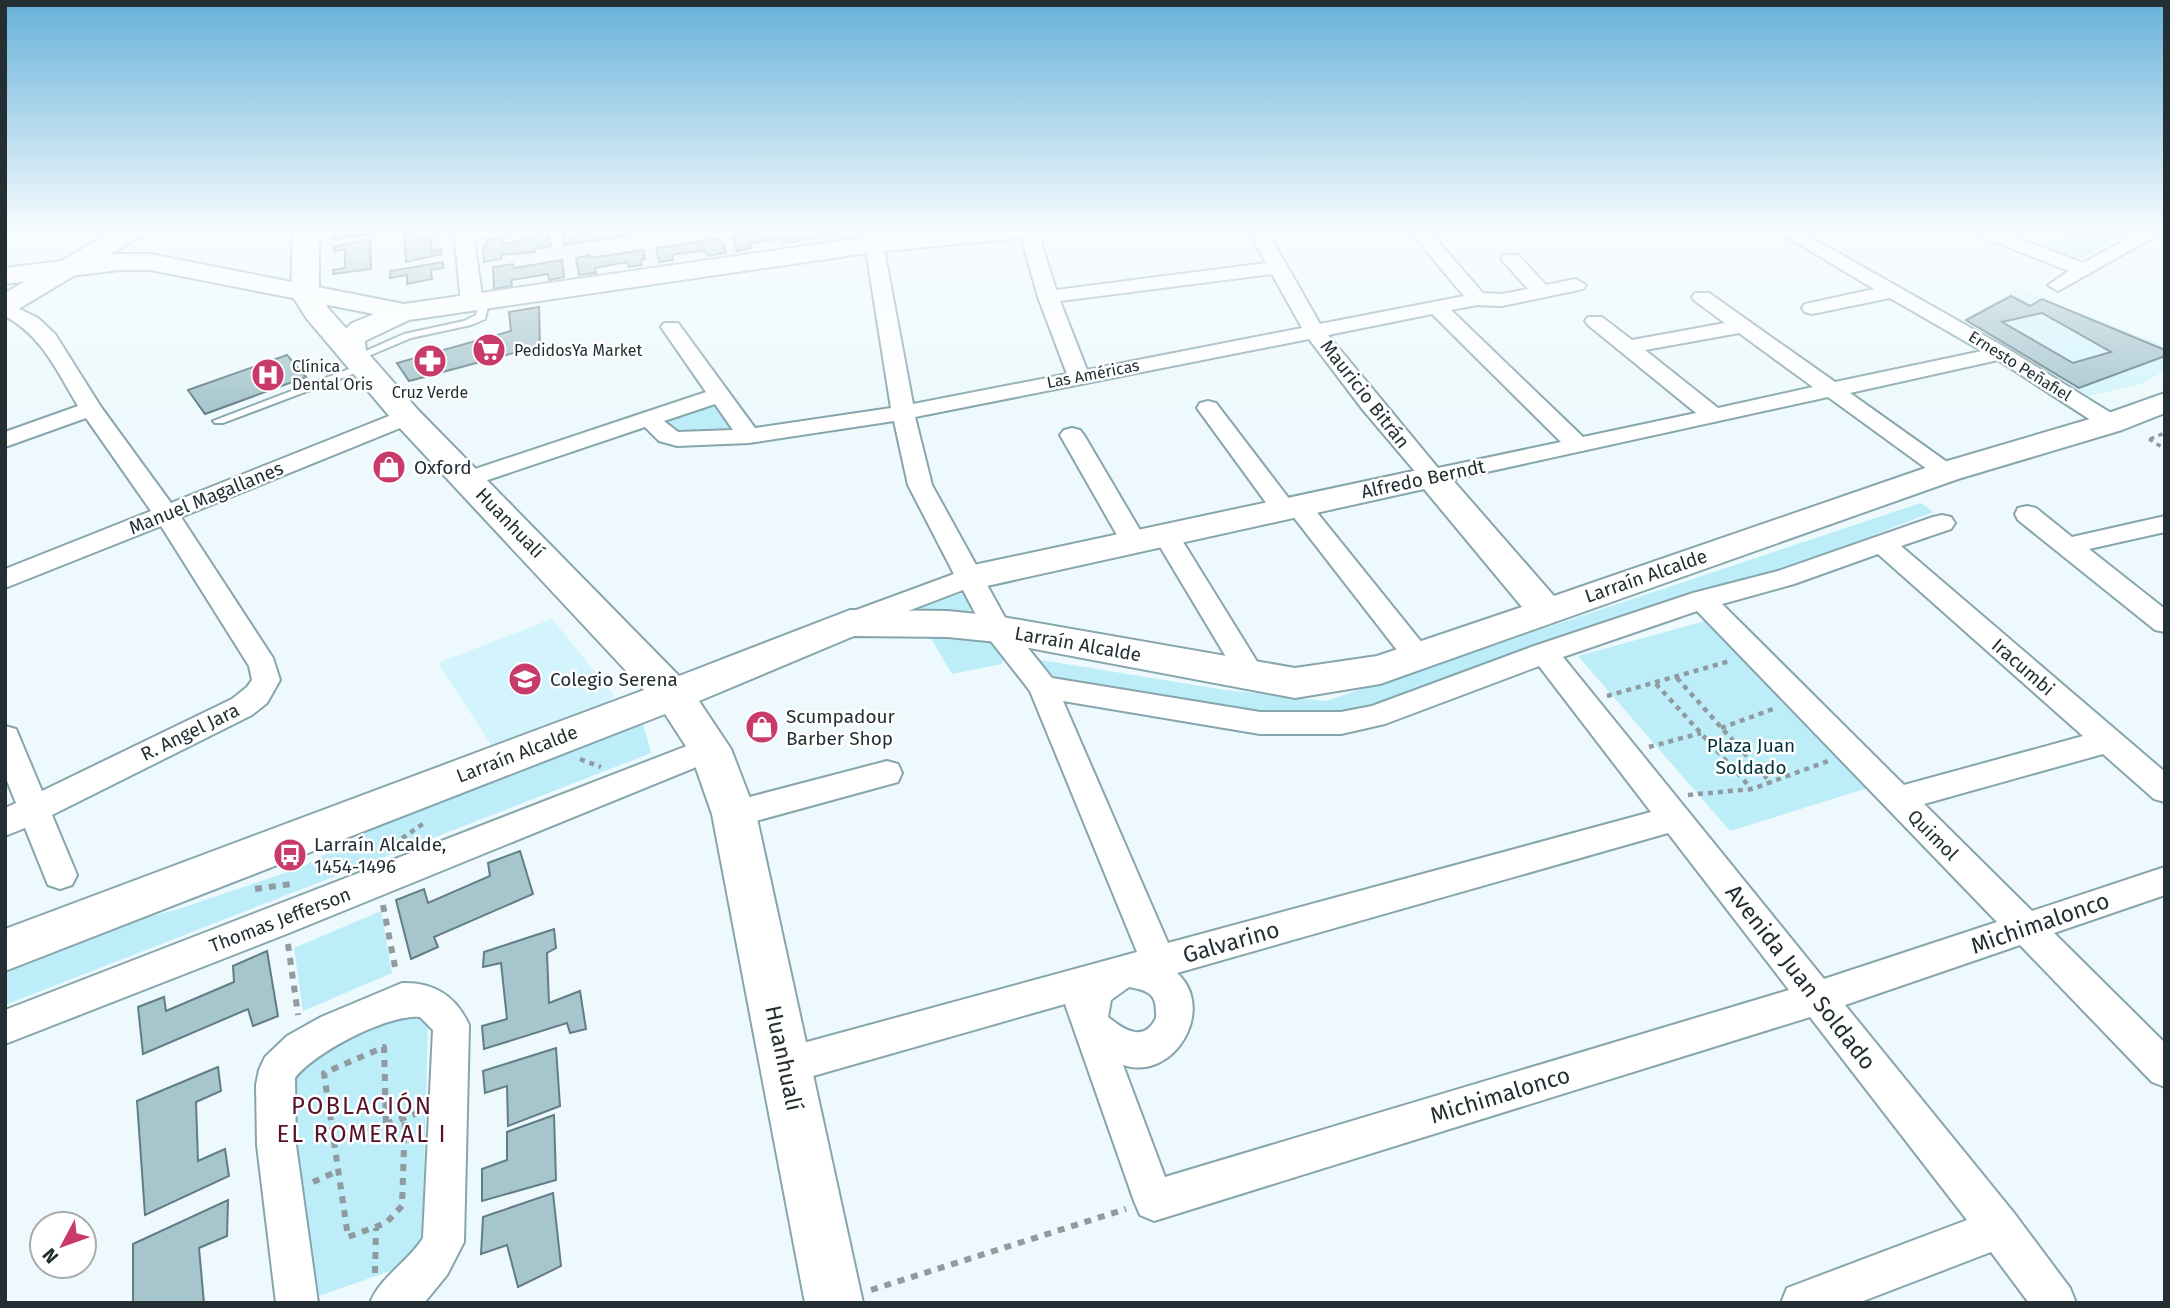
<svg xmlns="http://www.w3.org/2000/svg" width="2170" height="1308" font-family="'Fira Sans',sans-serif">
<rect width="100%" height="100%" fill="#edf9fc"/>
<g fill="#d3f4fc">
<polygon points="2017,288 2165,346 2165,371 2138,385 2089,396 1964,321"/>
<polygon points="552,619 614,695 607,707 494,749 438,663"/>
</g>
<g fill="#bcedf9">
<polygon points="2076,229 2118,229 2126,234 2078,261 2040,248"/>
<polygon points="718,403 737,428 673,432 661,419"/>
<polygon points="1921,503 1933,512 1799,564 1695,594 1368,706 1319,715 1249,714 1059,681 1035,659 1225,690 1326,701"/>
<polygon points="945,592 963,594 972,608 958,620 906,611"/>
<polygon points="1709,620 1874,786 1730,831 1578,656"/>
<polygon points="929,635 991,637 1004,656 1002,664 952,674"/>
<polygon points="643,724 651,753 5,1005 5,965 103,927 176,910 302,867 401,814"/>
<polygon points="381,911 392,973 303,1011 294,948"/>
<polygon points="404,1007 428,1022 422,1248 407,1265 319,1296 312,1292 286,1074 293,1063"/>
</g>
<g fill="#a6c5cd" stroke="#617d85" stroke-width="2" fill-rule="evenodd">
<polygon points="345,229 367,229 368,234 333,239 333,234 345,232"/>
<polygon points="430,229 441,229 442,234 430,236 432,251 441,249 442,254 406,262 404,233"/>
<polygon points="578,229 581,232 630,229 631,235 564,245 564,231"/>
<polygon points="779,229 796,229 801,241 784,243 782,238 749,244 751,248 737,251 732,236"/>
<polygon points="803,229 841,229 843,235 831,236 830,232 820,233 822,237 805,239"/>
<polygon points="548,232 551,246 535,249 535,252 501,255 501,259 484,262 483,246 487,246 486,241 502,238 503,244 536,238 536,234"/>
<polygon points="721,238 726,253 707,256 705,250 672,255 673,260 659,262 656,248"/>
<polygon points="370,239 371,269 333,274 333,270 345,268 345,249 334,251 334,247"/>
<polygon points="643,250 645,259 641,260 642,265 629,267 627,262 595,268 596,273 579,275 576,258 589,255 590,258"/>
<polygon points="562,260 564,277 549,280 548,274 511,280 512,286 494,289 493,267 513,264 514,268"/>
<polygon points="443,262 443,268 431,270 432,279 407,284 407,275 390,278 390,271"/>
<path d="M2011,296L2030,306L2042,299L2165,350V356L2079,388L1966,320ZM2042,313L2111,352L2073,363L2002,322Z"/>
<polygon points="539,307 540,346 409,381 397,363 511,331 509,312"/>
<polygon points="287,355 306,377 205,414 188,390"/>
<polygon points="520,851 533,894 434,937 438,947 411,959 396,900 424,889 428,903 490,876 488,863"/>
<polygon points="554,929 556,948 547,953 549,1003 580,991 586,1029 570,1033 567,1023 484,1049 482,1026 507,1019 501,963 483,967 484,952"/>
<polygon points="267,951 278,1016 253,1026 248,1009 143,1054 138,1007 164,997 166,1011 234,982 233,966"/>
<polygon points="556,1048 560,1106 508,1126 507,1086 485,1093 483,1071"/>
<polygon points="218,1067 221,1091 196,1102 198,1161 225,1149 229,1176 145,1215 137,1101"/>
<polygon points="554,1115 556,1180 482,1201 482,1169 507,1160 507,1132"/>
<polygon points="553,1193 561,1266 518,1287 507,1245 481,1254 483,1217"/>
<polygon points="228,1200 227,1236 199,1248 204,1303 133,1303 133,1244"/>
</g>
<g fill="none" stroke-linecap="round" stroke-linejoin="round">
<defs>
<g id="lane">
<polygon points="484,299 489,302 485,319 471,325 411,338 359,360 355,361 350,358 404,334 464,321 476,315 479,302"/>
<polygon points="362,364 366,365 366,369 223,423 215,423 213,421"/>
</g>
<g id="street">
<polygon points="454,229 520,229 511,235 474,240 482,295 478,308 464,308 461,304"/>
<path d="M865,229H883V244L913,404L1067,374L1038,297L1019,229H1037L1056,290L1266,263L1248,229H1266L1320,324L1464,296L1408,229H1427L1483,293L1502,294L1528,289L1501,259L1504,255H1518L1546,285L1576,279L1586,285L1583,289L1502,306L1477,305L1451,310L1583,437L1696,413L1588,325L1585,321L1588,317H1602L1632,340L1725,323L1695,301L1692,297L1695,293H1709L1835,382L1982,351L1890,298L1812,314L1805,312L1802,308L1805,304L1874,289L1774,229H1796L2008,349L2119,418L2122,423L2119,428H2103L1998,360L1850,393L1954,467L1958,472L1954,477L1946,479L1938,477L1828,397L1432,484L1424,482L1363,410L1309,339L915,417L932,485L1008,623L1052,678L1260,712H1341L1372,706L1534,646L1693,593L1778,571L1933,517L1942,515L1951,517L1955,523L1951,529L1901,546L2165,772V802L2154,799L2103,754L1924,804L2032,911L2165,867V895L2054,933L2165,1043V1087L2152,1082L2020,945L1845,1005L2014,1213L2070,1288L2076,1303H2029L1991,1252L1858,1303H1781L1787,1288L1967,1220L1810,1017L1154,1221L1140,1215L1134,1201L1065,1004L785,1084L772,1079L766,1066L772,1053L785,1048L1137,952L1030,691L987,636L963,590L850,633L840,630L836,623L840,616L954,574L908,485L894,421L749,443L677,446L659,441L645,427L476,484L468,486L460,484L456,479L460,474L706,392L661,327L664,323H678L755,428L891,408L865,244ZM1272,274L1302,328L1087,370L1060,301ZM1432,314L1561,442L1438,468L1328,335ZM1739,333L1813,387L1718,408L1645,350ZM715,404L733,430L678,432L664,421ZM1878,554L2083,736L1904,785L1722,604L1794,584ZM1697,611L1997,922L1824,979L1563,657ZM1539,666L1651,812L1168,943L1063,701L1260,734H1341L1385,724ZM1668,833L1789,990L1165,1177L1123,1065C1174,1082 1217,1009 1177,973ZM1129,987C1152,991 1157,996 1156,1018C1144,1043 1124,1030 1108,1017L1111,1000Z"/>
<polygon points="1969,229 1994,229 2083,263 2145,229 2158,229 2161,233 2058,291 2048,285 2069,271 1972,233"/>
<path d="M5,302L38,318L55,334L101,407L171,503L399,412H415L418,417L415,422L181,517L273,658L280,680L267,703L252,715L52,815L77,875L72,885L60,889L48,885L25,828L5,836V808L16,803L5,776V726L16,729L42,791L232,699L247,687L252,680L249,666L161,526L5,588V569L151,511L86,418L5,447V432L78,406C57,371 42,336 5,316Z"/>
<polygon points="1208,401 1216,403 1290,500 1298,498 1307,500 1427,649 1431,656 1427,663 1417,666 1407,663 1292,515 1284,517 1275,515 1197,408 1200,403"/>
<polygon points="1072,428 1080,430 1084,435 1147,542 1143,548 1134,550 1125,548 1121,542 1060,435 1064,430"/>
<polygon points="2027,506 2036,508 2072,537 2165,516 2165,532 2089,549 2165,609 2165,632 2155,630 2018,520 2015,514 2018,508"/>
<polygon points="1166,527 1175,529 1261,668 1265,675 1261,682 1251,685 1241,682 1153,535 1157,529"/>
<polygon points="710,737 721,741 725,749 721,757 289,933 5,1044 5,1010"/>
<polygon points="887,761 898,764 902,773 898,782 734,827 723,823 718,814 723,805 734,801"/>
<path d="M402,983C434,982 456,996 469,1025L464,1242L447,1275L424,1303H370C380,1277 408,1262 423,1238L433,1030L420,1017C388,1014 315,1052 295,1078L296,1145L318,1303H276L257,1145L256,1085L259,1070L265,1057L287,1036L321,1017Z"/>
</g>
<g id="secondary">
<polygon points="117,229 148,229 144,234 15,311 5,313 5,293"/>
<polygon points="293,229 319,229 319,294 328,308 418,410 679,676 850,610 948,611 997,616 1295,668 1377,656 1522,607 1424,489 969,590 956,587 951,578 956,569 969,566 1432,467 1444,470 1554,596 1934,465 2100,416 2165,393 2165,413 2122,430 1958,479 1380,684 1295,698 997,642 948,637 854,636 699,701 731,749 756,814 863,1303 805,1303 712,814 691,754 665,714 5,971 5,929 644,690 396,424 307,319 291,294"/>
</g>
<polygon id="primary" points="951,229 1042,229 1038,234 1029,237 874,252 409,320 365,341 366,352 361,358 351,361 341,358 336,352 336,338 352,323 374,314 150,270 119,270 5,284 5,268 119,254 150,254 404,304 874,236"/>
</defs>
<use href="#lane" stroke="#87a5ad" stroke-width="4"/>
<use href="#street" stroke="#87a5ad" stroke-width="4"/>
<use href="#secondary" stroke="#87a5ad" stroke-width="4"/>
<use href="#primary" stroke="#87a5ad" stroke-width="4"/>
<g stroke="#8f9b9e" stroke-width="3.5" stroke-dasharray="4.5 4.5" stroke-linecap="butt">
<polyline points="2149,439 2165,449"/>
<polyline points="2150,439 2165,433"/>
</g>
<g stroke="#8f9b9e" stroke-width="4.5" stroke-dasharray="5 5" stroke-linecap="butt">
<polyline points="1677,678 1771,783"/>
<polyline points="1656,684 1751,788"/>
<polyline points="1607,696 1730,661"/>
<polyline points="1721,728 1776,708"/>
<polyline points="1649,747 1701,733"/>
<polyline points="580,759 601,767"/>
<polyline points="1688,795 1752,789 1828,761"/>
<polyline points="394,844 424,823"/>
</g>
<g stroke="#8f9b9e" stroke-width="6" stroke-dasharray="7 7" stroke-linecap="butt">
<polyline points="391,846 396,843"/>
<polyline points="255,889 291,884"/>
<polyline points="383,905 396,972"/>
<polyline points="288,944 298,1015"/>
<polyline points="386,1123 384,1047 324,1073 348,1237 386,1223 402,1206 405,1117"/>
<polyline points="333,1142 418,1113"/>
<polyline points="313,1182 338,1171"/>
<polyline points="375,1273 376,1228"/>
<polyline points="871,1290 1126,1209"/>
</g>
<use href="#lane" fill="#fff" fill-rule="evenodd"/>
<use href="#street" fill="#fff" fill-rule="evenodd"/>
<use href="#secondary" fill="#fff" fill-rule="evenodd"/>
<use href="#primary" fill="#fff" fill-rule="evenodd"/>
</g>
<linearGradient id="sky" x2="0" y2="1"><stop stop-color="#67b1d9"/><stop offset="0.56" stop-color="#f7fcfe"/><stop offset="1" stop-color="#f7fcfe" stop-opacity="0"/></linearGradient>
<rect width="2170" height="412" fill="url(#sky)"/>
<defs>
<symbol id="supermarket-disc" viewBox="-11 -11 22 22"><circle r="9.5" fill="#c73a69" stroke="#fff"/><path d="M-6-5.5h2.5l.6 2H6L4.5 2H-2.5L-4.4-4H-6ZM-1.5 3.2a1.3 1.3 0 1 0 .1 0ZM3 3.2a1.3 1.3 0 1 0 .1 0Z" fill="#fff"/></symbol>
<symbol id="pharmacy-disc" viewBox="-11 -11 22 22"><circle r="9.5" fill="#c73a69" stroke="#fff"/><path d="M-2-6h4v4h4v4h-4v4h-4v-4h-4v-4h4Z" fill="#fff"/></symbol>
<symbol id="hospital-disc" viewBox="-11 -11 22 22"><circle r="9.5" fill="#c73a69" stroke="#fff"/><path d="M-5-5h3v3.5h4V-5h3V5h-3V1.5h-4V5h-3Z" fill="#fff"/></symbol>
<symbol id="shop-disc" viewBox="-11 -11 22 22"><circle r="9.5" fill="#c73a69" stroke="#fff"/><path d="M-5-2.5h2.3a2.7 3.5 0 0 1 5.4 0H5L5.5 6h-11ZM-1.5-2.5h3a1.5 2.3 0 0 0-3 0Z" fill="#fff"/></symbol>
<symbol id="school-disc" viewBox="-11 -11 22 22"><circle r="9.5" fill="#c73a69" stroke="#fff"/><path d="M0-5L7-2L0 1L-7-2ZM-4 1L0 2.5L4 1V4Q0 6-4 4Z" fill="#fff"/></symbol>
<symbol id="bus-disc" viewBox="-11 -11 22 22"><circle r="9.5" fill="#c73a69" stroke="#fff"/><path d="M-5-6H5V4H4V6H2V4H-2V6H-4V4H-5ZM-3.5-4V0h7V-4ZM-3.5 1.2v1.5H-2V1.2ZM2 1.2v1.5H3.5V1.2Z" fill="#fff"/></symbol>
</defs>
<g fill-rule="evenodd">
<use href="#supermarket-disc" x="470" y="331" width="38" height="38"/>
<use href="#pharmacy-disc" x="411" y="342" width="38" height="38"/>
<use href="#hospital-disc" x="249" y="356" width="38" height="38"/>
<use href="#shop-disc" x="370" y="448" width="38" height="38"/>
<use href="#school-disc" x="506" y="660" width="38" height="38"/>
<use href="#shop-disc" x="743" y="708" width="38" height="38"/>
<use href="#bus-disc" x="271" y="836" width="38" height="38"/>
</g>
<g text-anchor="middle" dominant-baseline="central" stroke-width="5" stroke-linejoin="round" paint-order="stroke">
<g font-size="16" fill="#232f32" stroke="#fff" text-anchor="start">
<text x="514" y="350">PedidosYa Market</text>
<text x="292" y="366">Clínica<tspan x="292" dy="18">Dental Oris</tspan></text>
<text x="430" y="392" text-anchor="middle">Cruz Verde</text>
</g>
<g font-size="16" fill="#232f32" stroke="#fff">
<text transform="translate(2020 366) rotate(32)">Ernesto Peñafiel</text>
<text transform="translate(1093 374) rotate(-11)">Las Américas</text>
</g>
<g font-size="19" fill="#232f32" stroke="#fff">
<text transform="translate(1365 394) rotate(52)">Mauricio Bitrán</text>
<text transform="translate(1423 479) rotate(-12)">Alfredo Berndt</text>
<text transform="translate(206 498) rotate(-22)">Manuel Magallanes</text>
<text transform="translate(510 523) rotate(46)">Huanhualí</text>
<text transform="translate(1646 576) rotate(-19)">Larraín Alcalde</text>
<text transform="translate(1078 644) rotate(10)">Larraín Alcalde</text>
<text transform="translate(2023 667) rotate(41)">Iracumbi</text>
<text transform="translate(190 732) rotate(-26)">R. Angel Jara</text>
<text transform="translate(517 754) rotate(-21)">Larraín Alcalde</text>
<text transform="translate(1933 835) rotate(45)">Quimol</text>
<text transform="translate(280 920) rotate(-21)">Thomas Jefferson</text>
</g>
<g font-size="19" fill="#232f32" stroke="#fff" text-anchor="start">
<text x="414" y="467">Oxford</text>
<text x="550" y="679">Colegio Serena</text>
<text x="786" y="716">Scumpadour<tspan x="786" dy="22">Barber Shop</tspan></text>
<text x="314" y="844">Larraín Alcalde,<tspan x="314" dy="22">1454-1496</tspan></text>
</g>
<g font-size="19" fill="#00323c" stroke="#fff">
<text x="1751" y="745">Plaza Juan<tspan x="1751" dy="22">Soldado</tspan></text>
</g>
<g font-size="23" fill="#232f32" stroke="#fff">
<text transform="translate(2040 923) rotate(-19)">Michimalonco</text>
<text transform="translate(1231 942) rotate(-16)">Galvarino</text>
<text transform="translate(1801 977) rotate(52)">Avenida Juan Soldado</text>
<text transform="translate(784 1058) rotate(78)">Huanhualí</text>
<text transform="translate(1500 1095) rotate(-17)">Michimalonco</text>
</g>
<g font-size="24" letter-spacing="2" fill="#57132a" stroke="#fff">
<text x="362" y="1106">POBLACIÓN<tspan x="362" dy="28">EL ROMERAL I</tspan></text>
</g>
</g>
<rect width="2170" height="1308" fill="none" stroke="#232f32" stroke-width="14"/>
<g transform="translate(63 1245) rotate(229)"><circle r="33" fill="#ffffff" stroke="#a7acad" stroke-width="2"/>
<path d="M0-5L12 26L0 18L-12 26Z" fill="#c73a69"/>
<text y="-10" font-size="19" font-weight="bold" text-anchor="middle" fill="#232f32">N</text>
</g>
</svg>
